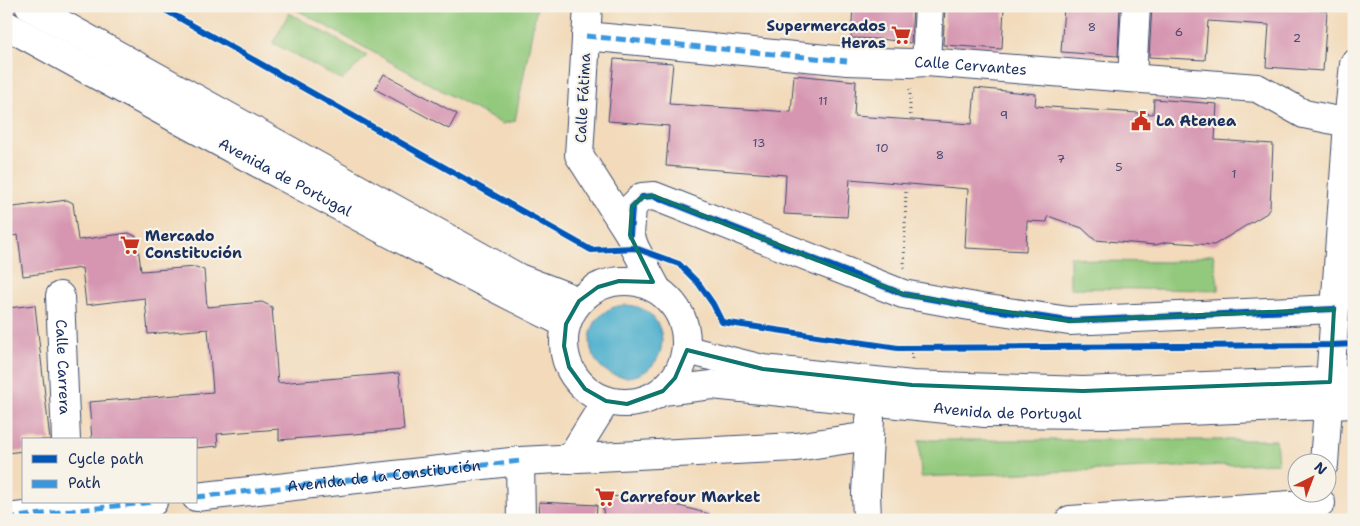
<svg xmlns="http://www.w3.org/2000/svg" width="1360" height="526" font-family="'Shantell Sans',sans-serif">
<rect width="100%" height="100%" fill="#f7f3e8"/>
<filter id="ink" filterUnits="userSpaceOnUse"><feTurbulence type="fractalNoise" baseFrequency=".02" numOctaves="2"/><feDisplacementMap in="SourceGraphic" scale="10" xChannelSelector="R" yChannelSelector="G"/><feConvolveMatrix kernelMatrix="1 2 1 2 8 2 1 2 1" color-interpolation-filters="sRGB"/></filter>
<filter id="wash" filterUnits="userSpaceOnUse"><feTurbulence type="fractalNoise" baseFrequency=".0096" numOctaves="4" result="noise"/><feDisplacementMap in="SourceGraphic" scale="20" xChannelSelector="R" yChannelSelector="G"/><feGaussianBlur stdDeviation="1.12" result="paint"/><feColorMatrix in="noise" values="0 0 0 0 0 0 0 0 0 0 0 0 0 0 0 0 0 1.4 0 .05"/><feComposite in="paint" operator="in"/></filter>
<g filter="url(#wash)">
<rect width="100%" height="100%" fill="#f2daba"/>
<g fill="#92c97c" stroke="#567c6d">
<polygon points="290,6 342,7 345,6 537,6 515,121 502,124"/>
<polygon points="289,13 367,56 342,80 273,43"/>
<polygon points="1213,254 1219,290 1070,288 1070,256 1096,261 1173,262"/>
<polygon points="919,440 1276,440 1278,463 921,477"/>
</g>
<circle fill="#4fb0ce" stroke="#357096" cx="626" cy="341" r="36"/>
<g id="blocks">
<g fill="#d695b1">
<polygon points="853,6 913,6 911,43 881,39 851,38"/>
<polygon points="945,6 1004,6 1002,49 943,45"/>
<polygon points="1064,6 1120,6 1118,56 1061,52"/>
<polygon points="1152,6 1277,6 1292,7 1292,9 1327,11 1323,71 1266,67 1269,25 1208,21 1205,60 1149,57"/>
<polygon points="614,59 673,63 669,104 791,112 794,75 856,81 854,116 972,124 975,88 1036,94 1035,106 1093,110 1153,114 1154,99 1217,104 1215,140 1273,144 1270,207 1267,213 1214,245 1167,242 1155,245 1095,240 1082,228 1048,216 1047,222 1027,221 1026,251 965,248 968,189 850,179 847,217 784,214 786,175 666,166 669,126 608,121"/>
<polygon points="384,74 457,114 449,129 375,89"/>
<polygon points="67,200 73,203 78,240 129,233 137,237 141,271 196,267 204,270 207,307 262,302 272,307 278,383 399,373 404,430 279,440 279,429 217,434 218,446 196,448 196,440 92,440 89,402 213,392 208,329 148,334 145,298 86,305 82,268 23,276 18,235 6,237 6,208"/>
<polygon points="35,305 50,440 24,440 24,451 6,453 6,323 9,323 8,308"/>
<polygon points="602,496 651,498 709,514 709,520 604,520"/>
<polygon points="539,502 597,505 596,520 540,520"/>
</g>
</g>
</g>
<g filter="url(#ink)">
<use href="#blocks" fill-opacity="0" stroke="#3b496c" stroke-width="1"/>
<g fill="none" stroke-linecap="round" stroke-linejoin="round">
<defs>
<g id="minor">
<polyline points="588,6 579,155 630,235 635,248 657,289"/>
<path id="s1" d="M586,36L847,61L910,63L926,62L1257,88L1304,114L1348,123"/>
<polyline points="926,62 929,6"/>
<polyline points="1132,77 1136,6"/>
<polyline points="630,235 632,207 642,197 654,196 903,294 981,308 1069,321 1334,309"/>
<path id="s2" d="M60,296L66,440"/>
<polyline points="1330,382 1348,123 1354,64"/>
<polyline points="570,459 606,401"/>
<polyline points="520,461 521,520"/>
<polyline points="1324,464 1328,406"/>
<path id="s3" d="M196,497L520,461L796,447L869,436"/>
<polyline points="6,518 153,502"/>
<polyline points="867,520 866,493 870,419"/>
<polyline points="1070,520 1321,503"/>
</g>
<g id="major">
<polyline points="29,6 519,278 579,301"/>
<path id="s4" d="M6,25C191,127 377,229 566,324"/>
<circle cx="625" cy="342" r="61"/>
<polyline points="687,350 763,369 912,385 1083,391 1354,380"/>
<path id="s5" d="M663,391L712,385L985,413L1113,414L1354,404"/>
</g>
</defs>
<use href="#minor" stroke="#3b496c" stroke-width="30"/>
<use href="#major" stroke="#3b496c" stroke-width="30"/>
<g stroke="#3b496c" stroke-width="3" stroke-dasharray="1 4" stroke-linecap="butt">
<polyline points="910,115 910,86"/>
<polyline points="904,268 906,188"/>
<polyline points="911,348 912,359"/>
</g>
<use href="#minor" stroke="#fff" stroke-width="28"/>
<use href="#major" stroke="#fff" stroke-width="28"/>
<g stroke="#3a97de" stroke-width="5" stroke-dasharray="10 5" stroke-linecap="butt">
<polyline points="586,36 847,61"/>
<polyline points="196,497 520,461"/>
<polyline points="6,518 153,502"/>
</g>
<defs>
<g id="cycleway">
<polyline points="158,6 591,250 635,248 679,264 699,284 713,304 722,322 898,348 1332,345 1354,344"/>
<polyline points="630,235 632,207 642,197 654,196 903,294 981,308 1069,321 1334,309"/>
</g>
</defs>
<use href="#cycleway" stroke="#f7f3e8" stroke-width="9"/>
<use href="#cycleway" stroke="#0057b8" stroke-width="6"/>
</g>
</g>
<path fill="none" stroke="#0f766e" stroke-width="4" stroke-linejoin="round" d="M654,196L903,294L981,308L1069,321L1334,309L1330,382L1083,391L912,385L763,369L687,350L675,378L663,391L627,404L606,401L585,389L569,367L564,346L566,324L579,301L598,287L619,281L653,282L630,235L632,207L642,197Z"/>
<defs>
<symbol id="supermarket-bare" viewBox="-9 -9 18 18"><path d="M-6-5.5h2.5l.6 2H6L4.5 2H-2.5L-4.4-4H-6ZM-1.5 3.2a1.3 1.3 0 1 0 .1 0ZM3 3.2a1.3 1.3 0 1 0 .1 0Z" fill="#c8321e" stroke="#f7f3e8" stroke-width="2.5" paint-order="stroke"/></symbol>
<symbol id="civic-bare" viewBox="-9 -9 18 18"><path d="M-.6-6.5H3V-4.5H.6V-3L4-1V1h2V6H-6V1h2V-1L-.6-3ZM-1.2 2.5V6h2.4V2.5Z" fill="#c8321e" stroke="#f7f3e8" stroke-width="2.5" paint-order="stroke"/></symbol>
</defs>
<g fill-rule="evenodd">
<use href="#supermarket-bare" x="887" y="21" width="28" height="28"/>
<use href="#civic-bare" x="1127" y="107" width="28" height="28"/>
<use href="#supermarket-bare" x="116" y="231" width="28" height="28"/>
<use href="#supermarket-bare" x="591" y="483" width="28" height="28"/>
</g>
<g text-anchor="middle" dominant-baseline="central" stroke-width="4.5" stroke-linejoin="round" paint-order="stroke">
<g font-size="12" fill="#4a4873">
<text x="1092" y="27">8</text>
<text x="1179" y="32">6</text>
<text x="1297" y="38">2</text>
<text x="823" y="101">11</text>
<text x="1004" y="115">9</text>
<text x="759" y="143">13</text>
<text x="882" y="148">10</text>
<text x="940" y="155">8</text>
<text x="1061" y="159">7</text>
<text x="1119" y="167">5</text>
<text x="1234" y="174">1</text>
</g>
<g font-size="15" font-weight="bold" fill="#1b2f5e" stroke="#f7f3e8" text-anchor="start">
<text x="886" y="26" text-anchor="end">Supermercados<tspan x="886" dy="17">Heras</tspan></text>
<text x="1156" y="121">La Atenea</text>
<text x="145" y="236">Mercado<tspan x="145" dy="17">Constitución</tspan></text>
<text x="620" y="497">Carrefour Market</text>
</g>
<g font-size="15" fill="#1b2f5e" stroke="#f7f3e8">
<text stroke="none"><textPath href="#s1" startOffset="386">Calle Cervantes</textPath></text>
<text transform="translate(583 98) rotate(-87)">Calle Fátima</text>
<text stroke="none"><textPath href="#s4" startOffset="318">Avenida de Portugal</textPath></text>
<text stroke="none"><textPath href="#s2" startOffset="71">Calle Carrera</textPath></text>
<text stroke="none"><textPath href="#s5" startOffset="346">Avenida de Portugal</textPath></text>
<text stroke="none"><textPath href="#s3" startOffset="189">Avenida de la Constitución</textPath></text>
</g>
</g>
<rect width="1360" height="526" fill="none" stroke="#f7f3e8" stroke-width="25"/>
<rect x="22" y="438" width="175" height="65" fill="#f7f3e8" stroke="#9fa5b1"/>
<rect x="32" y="455" width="25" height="8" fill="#0057b8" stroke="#9fa5b1"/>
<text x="68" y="464" font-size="15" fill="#1b2f5e">Cycle path</text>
<rect x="32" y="480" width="25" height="8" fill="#3a97de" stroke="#9fa5b1"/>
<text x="68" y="488" font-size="15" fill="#1b2f5e">Path</text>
<g transform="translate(1312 478) rotate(42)"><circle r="24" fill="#f7f3e8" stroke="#9fa5b1"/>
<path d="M0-4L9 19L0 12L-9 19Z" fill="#c8321e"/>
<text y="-8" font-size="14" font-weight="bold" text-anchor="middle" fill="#1b2f5e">N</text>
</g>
</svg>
